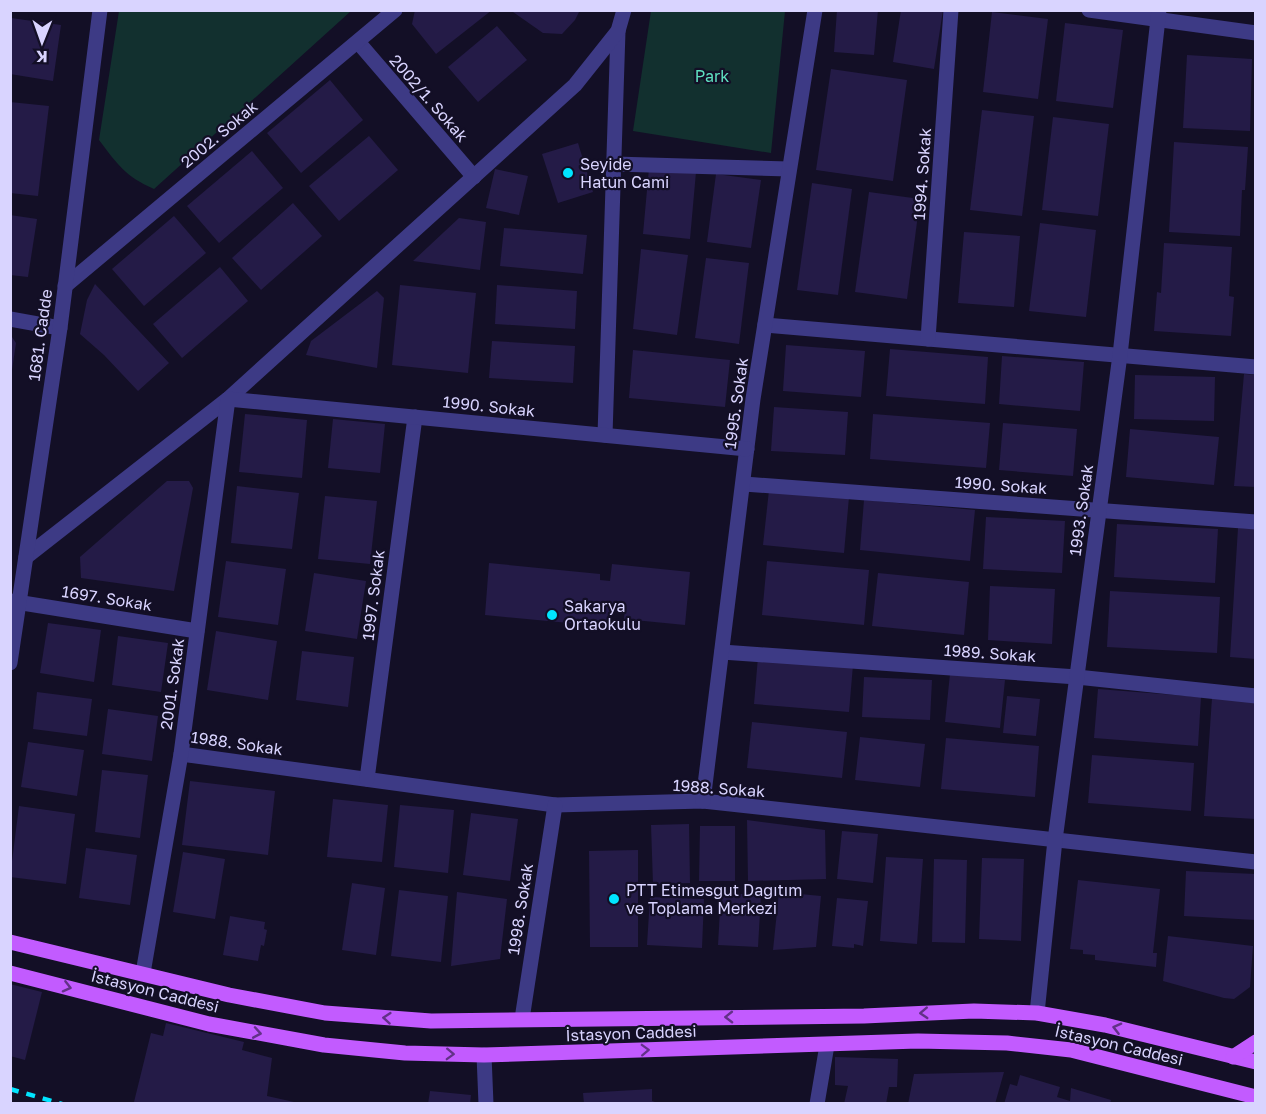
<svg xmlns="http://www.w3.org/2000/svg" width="1266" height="1114" font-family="'Golos Text',sans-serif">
<rect width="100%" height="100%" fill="#130f26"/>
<g fill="#12302f">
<path d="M119,11V10L351,11L154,189C125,176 118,165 99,140Z"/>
<polygon points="651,11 785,11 771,153 633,131"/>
</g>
<g fill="#241b47">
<polygon points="415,10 492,10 436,54 412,24"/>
<polygon points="515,10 580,10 575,20 562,34 543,33 513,12"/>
<polygon points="837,10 878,10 874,55 834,52"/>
<polygon points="901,10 943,10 934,69 893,62"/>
<polygon points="992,12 1048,19 1038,99 983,92"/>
<polygon points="11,18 61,25 53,81 10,74"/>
<polygon points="1065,23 1123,30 1113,108 1056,101"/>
<polygon points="497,26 527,60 478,102 448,67"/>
<polygon points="1187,55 1252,59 1250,131 1183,128"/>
<polygon points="831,69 907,80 893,181 816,170"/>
<polygon points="330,80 363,120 301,173 267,133"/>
<polygon points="10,102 49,106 38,196 10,193"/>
<polygon points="982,110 1034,116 1022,216 970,210"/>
<polygon points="1053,117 1109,124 1098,216 1042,210"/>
<polygon points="369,136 398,170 339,221 309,186"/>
<polygon points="1174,142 1248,147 1245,190 1242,190 1240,236 1169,232"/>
<polygon points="578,143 593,192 558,203 542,154"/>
<polygon points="252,151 283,188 219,243 187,206"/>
<polygon points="649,168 696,172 690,239 643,234"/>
<polygon points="495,169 528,176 519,215 486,208"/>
<polygon points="716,174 761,180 751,248 707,242"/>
<polygon points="812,183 852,189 838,295 797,290"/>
<polygon points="869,192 920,199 907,299 855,292"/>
<polygon points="293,203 322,236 261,290 232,258"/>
<polygon points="10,215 37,219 28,277 10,275"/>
<polygon points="174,216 206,253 144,306 112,269"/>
<polygon points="459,218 486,222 480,270 413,261"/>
<polygon points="1040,223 1096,230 1086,317 1029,311"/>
<polygon points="504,228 587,235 583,274 500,266"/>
<polygon points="964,232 1020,236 1014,307 958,303"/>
<polygon points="1164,243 1232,247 1229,296 1234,297 1231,336 1154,331 1157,292 1161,293"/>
<polygon points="641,249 688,255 677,335 633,329"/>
<polygon points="706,258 749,263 739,344 695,338"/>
<polygon points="220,267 248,301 182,358 153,324"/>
<polygon points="95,284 169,363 138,391 104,355 80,334 87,300"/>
<polygon points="400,285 476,293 468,373 392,365"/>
<polygon points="497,285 577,291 575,329 495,324"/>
<polygon points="377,291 384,298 377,368 306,355 311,341"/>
<polygon points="10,334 16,343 12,370 10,370"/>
<polygon points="492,341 575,346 573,383 489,378"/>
<polygon points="786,345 865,351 861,397 783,391"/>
<polygon points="890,349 988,357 985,404 886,396"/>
<polygon points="633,350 730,360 725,407 629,398"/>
<polygon points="1002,356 1084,362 1080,411 999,404"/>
<polygon points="1244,374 1256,375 1256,487 1234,486"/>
<polygon points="1135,375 1215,377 1214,421 1134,419"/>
<polygon points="774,407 848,412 845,455 771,451"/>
<polygon points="245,414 307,420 302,478 239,472"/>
<polygon points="873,414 990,423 986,468 870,459"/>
<polygon points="333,419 385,424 380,473 328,468"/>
<polygon points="1003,423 1077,429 1073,476 999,470"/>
<polygon points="1130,429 1219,437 1214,485 1126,477"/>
<polygon points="167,481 189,481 193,488 174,591 81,578 80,557"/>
<polygon points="237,486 299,493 292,549 231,543"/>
<polygon points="769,490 849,497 844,553 763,545"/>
<polygon points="325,496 377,501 370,564 318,559"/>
<polygon points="864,500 975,510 970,561 860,550"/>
<polygon points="986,517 1065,521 1062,573 983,569"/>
<polygon points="1117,524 1218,529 1215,583 1114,577"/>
<polygon points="1238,528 1256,529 1256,659 1230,657"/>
<polygon points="226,561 286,569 278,625 218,617"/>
<polygon points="767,561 869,570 864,625 762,615"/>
<polygon points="489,563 600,574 600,580 610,581 612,564 690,572 685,625 624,619 625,607 613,606 611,627 485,615"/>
<polygon points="314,573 366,581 357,639 305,631"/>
<polygon points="878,573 969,582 964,635 872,626"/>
<polygon points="990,586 1055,589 1052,644 988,640"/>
<polygon points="1110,591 1220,597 1217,653 1107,647"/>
<polygon points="48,623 101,630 94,682 40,673"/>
<polygon points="216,631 277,641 268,700 207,690"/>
<polygon points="118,636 168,643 161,692 112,685"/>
<polygon points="302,651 354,657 348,707 296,700"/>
<polygon points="758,657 853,665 849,712 754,704"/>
<polygon points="950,674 1005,680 1000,728 945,722"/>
<polygon points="864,677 932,680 930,720 862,717"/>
<polygon points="1098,689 1201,697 1198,746 1094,738"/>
<polygon points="37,692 92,699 87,736 33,729"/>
<polygon points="1007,696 1040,699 1036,736 1003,733"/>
<polygon points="1212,698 1256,702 1256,819 1204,816"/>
<polygon points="108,709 158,716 152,761 102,754"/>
<polygon points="752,722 847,732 842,778 747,768"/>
<polygon points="860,737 925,744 920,787 855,780"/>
<polygon points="946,738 1039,746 1035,797 941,789"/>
<polygon points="28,742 84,750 77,796 21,787"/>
<polygon points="1092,755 1194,763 1191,811 1088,803"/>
<polygon points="102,770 148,775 140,838 95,832"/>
<polygon points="190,781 275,791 268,855 182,845"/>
<polygon points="333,799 388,805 382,862 327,857"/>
<polygon points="400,805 454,810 448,873 394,867"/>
<polygon points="19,806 75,814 66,884 10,877"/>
<polygon points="471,813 518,819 510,881 463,875"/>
<polygon points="747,820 825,830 826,879 748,881"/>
<polygon points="689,824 690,883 653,884 651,825"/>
<polygon points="700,826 735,826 735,881 699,881"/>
<polygon points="842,831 878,834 873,883 837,879"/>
<polygon points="86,848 137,855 130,905 79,898"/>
<polygon points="638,850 638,947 590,947 589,851"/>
<polygon points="183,852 225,859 215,919 173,912"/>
<polygon points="886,857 923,859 917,944 880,941"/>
<polygon points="982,858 1024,859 1021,941 979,939"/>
<polygon points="934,859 967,860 965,943 932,942"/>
<polygon points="1186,871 1256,874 1256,920 1184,916"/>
<polygon points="1078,880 1160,889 1153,953 1157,953 1156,967 1095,960 1095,955 1083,954 1083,950 1070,949"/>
<polygon points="352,883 385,888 376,955 342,950"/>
<polygon points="399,890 448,896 441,962 391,956"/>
<polygon points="457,892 507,899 500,959 451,966"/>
<polygon points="779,892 821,896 816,947 773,950"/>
<polygon points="721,893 761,895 758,947 718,945"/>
<polygon points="650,897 704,899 702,948 647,945"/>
<polygon points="837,898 868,901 863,946 854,944 854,948 832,946"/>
<polygon points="230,916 265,922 264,929 267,930 264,946 261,945 258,961 223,955"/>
<polygon points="1168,936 1253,946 1250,987 1234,999 1224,998 1163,981"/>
<polygon points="10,984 42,992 25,1060 10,1056"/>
<polygon points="166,1023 244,1042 242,1050 272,1058 267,1096 303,1104 134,1102 151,1033 163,1036"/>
<polygon points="835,1057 898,1059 897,1087 889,1087 886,1104 844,1104 848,1086 835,1085"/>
<polygon points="1004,1072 995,1104 908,1104 914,1074"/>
<polygon points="1020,1075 1060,1087 1057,1097 1070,1101 1071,1088 1111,1100 1110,1104 1004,1104 1010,1084 1017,1086"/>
<polygon points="652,1089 652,1101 661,1104 584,1104 583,1093"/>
<polygon points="430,1091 471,1095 470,1104 428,1104"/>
</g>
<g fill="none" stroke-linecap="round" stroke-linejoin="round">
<g stroke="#3d3a85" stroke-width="15">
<polyline points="1089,10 1256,33"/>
<polyline points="358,42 474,177"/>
<polyline points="614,164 789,169"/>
<polyline points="65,286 395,10"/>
<polyline points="10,319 60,328"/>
<polyline points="765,325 1256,367"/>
<polyline points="928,339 951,10"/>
<polyline points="605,435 618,31"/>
<polyline points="744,484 1256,522"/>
<polyline points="26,557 228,399 575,85 618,31 624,10"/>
<polyline points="10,601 197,631"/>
<polyline points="722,652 1077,677 1256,696"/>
<polyline points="181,754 555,805 703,801 1256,862"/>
<polyline points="367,779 415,417"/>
<polyline points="703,801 753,399 815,10"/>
<polyline points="143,973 181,754 228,399 747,449"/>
<polyline points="1037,1013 1055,840 1120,355 1159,10"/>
<polyline points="522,1019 555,805"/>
<polyline points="484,1055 486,1104"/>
<polyline points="817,1104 827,1045"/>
</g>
<polyline stroke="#3d3a85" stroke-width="15" points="10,663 60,328 100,10"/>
<g stroke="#c25bff" stroke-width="15">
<polyline points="10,942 229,995 325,1013 431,1021 864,1016 974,1011 1037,1013 1105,1025 1256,1062"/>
<polyline points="10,973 209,1024 324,1045 405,1053 484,1055 918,1041 1007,1043 1071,1050 1256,1097"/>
<polyline points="1233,1057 1256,1042"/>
</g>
<polyline stroke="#00e5ff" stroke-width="4.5" stroke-dasharray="9 8" stroke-linecap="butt" points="10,1089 62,1104"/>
</g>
<defs><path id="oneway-chevron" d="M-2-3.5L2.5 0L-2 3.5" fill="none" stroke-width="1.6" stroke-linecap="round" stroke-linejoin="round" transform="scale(1.5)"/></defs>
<g stroke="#623188">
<use href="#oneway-chevron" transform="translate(67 987) rotate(14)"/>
<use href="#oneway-chevron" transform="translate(924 1013) rotate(177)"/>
<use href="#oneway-chevron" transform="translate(729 1017) rotate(179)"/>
<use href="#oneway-chevron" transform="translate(387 1018) rotate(-175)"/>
<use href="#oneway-chevron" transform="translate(1117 1028) rotate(-166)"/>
<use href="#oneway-chevron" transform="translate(257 1033) rotate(10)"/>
<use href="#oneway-chevron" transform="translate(645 1050) rotate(-2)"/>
<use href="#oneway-chevron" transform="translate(450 1054) rotate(2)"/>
</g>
<g fill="#00e5ff" stroke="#130f26" stroke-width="2">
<circle cx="568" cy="173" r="6"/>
<circle cx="552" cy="615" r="6"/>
<circle cx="614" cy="899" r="6"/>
</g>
<g text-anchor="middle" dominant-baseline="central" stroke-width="4.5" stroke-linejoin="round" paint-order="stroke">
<g font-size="16" fill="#5fe0c0" stroke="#130f26">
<text x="712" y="76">Park</text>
</g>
<g font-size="16" fill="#d9d4ff" stroke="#130f26">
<text transform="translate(429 98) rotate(49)">2002/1. Sokak</text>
<text transform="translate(219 134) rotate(-40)">2002. Sokak</text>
<text transform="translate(922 174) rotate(-86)">1994. Sokak</text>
<text transform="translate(40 335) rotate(-82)">1681. Cadde</text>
<text transform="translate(736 403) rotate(-82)">1995. Sokak</text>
<text transform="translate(489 406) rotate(6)">1990. Sokak</text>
<text transform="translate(1001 485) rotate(4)">1990. Sokak</text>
<text transform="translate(1081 510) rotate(-82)">1993. Sokak</text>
<text transform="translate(373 595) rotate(-83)">1997. Sokak</text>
<text transform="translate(107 598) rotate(9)">1697. Sokak</text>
<text transform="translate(990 653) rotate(4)">1989. Sokak</text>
<text transform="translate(172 684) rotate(-82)">2001. Sokak</text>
<text transform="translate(237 743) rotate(8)">1988. Sokak</text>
<text transform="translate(719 788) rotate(4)">1988. Sokak</text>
<text transform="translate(520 909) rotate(-81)">1998. Sokak</text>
<text transform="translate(155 991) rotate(14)">İstasyon Caddesi</text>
<text transform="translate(631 1033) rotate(-2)">İstasyon Caddesi</text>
<text transform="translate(1119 1045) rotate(13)">İstasyon Caddesi</text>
</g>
<g font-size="16" fill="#d9d4ff" stroke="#130f26" text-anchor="start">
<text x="580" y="164">Seyide<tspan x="580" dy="18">Hatun Cami</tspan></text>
<text x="564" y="606">Sakarya<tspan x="564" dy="18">Ortaokulu</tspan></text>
<text x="626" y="890">PTT Etimesgut Dağıtım<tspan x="626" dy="18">ve Toplama Merkezi</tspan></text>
</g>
</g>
<rect width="1266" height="1114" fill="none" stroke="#d9d4ff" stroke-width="24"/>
<g transform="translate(42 42) rotate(181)" stroke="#130f26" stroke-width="4.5" paint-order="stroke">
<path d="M0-4.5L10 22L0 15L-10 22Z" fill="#d9d4ff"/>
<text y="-9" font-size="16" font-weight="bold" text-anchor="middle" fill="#d9d4ff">K</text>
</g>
</svg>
